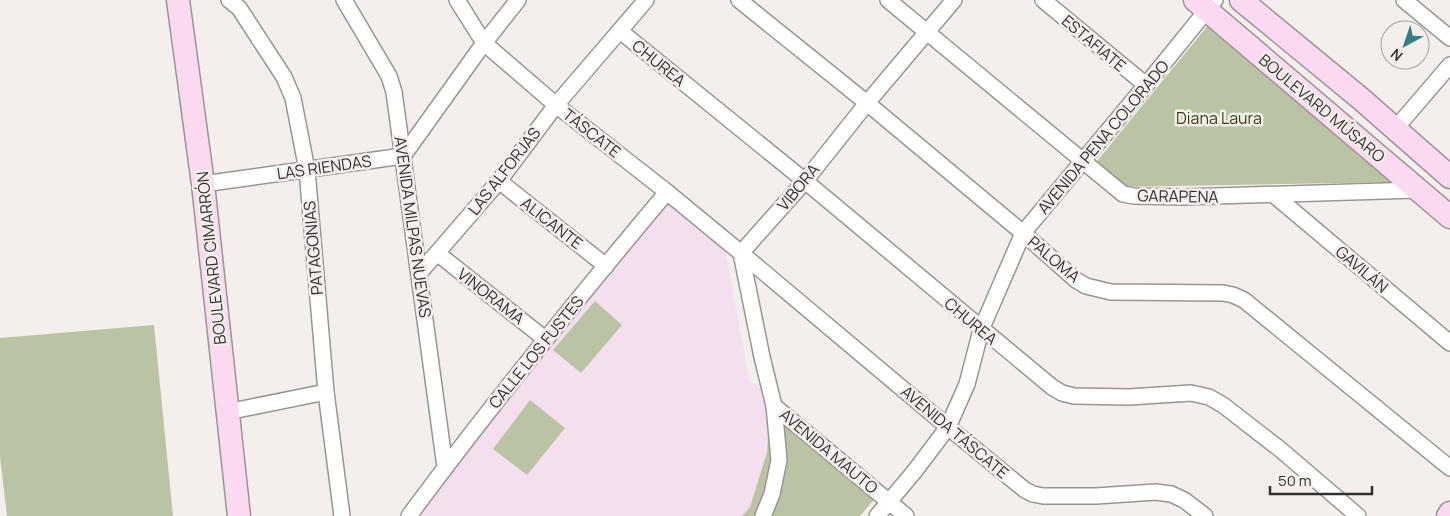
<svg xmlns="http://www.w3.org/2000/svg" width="1450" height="516" font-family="Manrope,sans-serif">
<rect width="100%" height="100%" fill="#f4efed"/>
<polygon fill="#f4dfee" points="662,198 725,249 750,383 768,384 767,452 750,507 742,516 412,516"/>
<g fill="#bac3a4">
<polygon points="1209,24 1401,182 1119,187 1093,166"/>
<polygon points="595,301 622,325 581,373 553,350"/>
<polygon points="154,325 173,516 7,516 0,457 0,338"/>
<polygon points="530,400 565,428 527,475 493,449"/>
<polygon points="770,401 877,496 860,516 742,516 750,507 767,452"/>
</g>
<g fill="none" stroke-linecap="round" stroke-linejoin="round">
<defs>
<g id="street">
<polyline points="229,0 239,8 284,77 293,98 307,170 326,392 342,516"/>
<polyline points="344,0 389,76 394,92 445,467"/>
<polyline points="457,0 484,43 556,105 667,192 741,253 948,427 1025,490 1033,494 1043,496 1096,496 1156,492 1171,494 1184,500 1205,516"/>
<polyline points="739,0 867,103 1023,233 1076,280 1086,286 1111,292 1223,293 1233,295 1244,300 1450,468"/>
<polyline points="888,0 1123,194 1134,196 1183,197 1417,190"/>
<polyline points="1043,0 1146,85"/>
<polyline points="1404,0 1450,38"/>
<polyline points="620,31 805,181 1052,387 1062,393 1074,396 1129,397 1191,393 1209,397 1223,405 1281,450 1358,516"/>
<polyline points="1396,128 1450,65"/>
<polyline points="499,181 606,266"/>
<polyline points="203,184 403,156 484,43 518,0"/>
<polyline points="1274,195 1450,343"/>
<polyline points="437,253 545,339"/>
<polyline points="419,273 437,253 499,181 556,105 646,0"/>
<polyline points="774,406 906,516"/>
<polyline points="227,412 326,392"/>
<path d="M409,516C491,405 578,298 667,192"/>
<polyline points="763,516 772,494 779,460 774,406 762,357 741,253 805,181 867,103 954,0"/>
<polyline points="877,516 914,472 948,427 967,384 981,330 1023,233 1146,85 1215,0"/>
</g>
<g id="secondary">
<polyline points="178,0 203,184 239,516"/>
<polyline points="1195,0 1450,217"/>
<polyline points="1241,0 1360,98 1450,177"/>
<polyline points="1448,516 1450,513"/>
</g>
</defs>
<use href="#street" stroke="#999593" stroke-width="18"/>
<use href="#secondary" stroke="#999593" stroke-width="25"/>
<use href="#street" stroke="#fff" stroke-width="15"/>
<use href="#secondary" stroke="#fad9f1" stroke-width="22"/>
</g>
<g text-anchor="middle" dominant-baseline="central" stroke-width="5" stroke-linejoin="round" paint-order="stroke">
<g font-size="16" fill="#32302f" stroke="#f4efed">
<text transform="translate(1094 43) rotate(40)">ESTAFIATE</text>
<text transform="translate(659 63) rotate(39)">CHUREA</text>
<text transform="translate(1322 108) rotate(40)">BOULEVARD MÚSARO</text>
<text transform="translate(592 133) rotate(38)">TÁSCATE</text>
<text transform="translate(1103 137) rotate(-50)">AVENIDA PENA COLORADO</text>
<text transform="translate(324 167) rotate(-8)">LAS RIENDAS</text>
<text transform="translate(504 171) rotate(-52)">LAS ALFORJAS</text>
<text transform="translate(798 187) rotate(-50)">VIBORA</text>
<text transform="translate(1178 196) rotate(1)">GARAPENA</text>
<text transform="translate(552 223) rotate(38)">ALICANTE</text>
<text transform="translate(413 227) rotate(82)">AVENIDA MILPAS NUEVAS</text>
<text transform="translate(313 248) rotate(-95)">PATAGONIAS</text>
<text transform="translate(211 258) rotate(-96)">BOULEVARD CIMARRÓN</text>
<text transform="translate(1054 259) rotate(40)">PALOMA</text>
<text transform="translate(1362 269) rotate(40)">GAVILÁN</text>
<text transform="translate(491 296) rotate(38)">VINORAMA</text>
<text transform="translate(971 321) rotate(40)">CHUREA</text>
<text transform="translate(536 352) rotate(-51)">CALLE LOS FUSTES</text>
<text transform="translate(955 432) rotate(40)">AVENIDA TÁSCATE</text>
<text transform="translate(829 451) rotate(40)">AVENIDA MAUTO</text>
</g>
<g font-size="16" fill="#374209" stroke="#f4efed">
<text x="1219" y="118">Diana Laura</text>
</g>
</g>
<g transform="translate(1405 45) rotate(220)"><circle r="24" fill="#f4efed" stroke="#a6a3a1"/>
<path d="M0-4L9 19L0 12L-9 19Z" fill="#367e87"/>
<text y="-8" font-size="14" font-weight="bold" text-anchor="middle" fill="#32302f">N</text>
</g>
<path d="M1270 486v8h102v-8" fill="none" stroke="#32302f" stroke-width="2.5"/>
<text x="1278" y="486" font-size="15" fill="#32302f" stroke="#f4efed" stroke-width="4" paint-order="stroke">50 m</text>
</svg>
